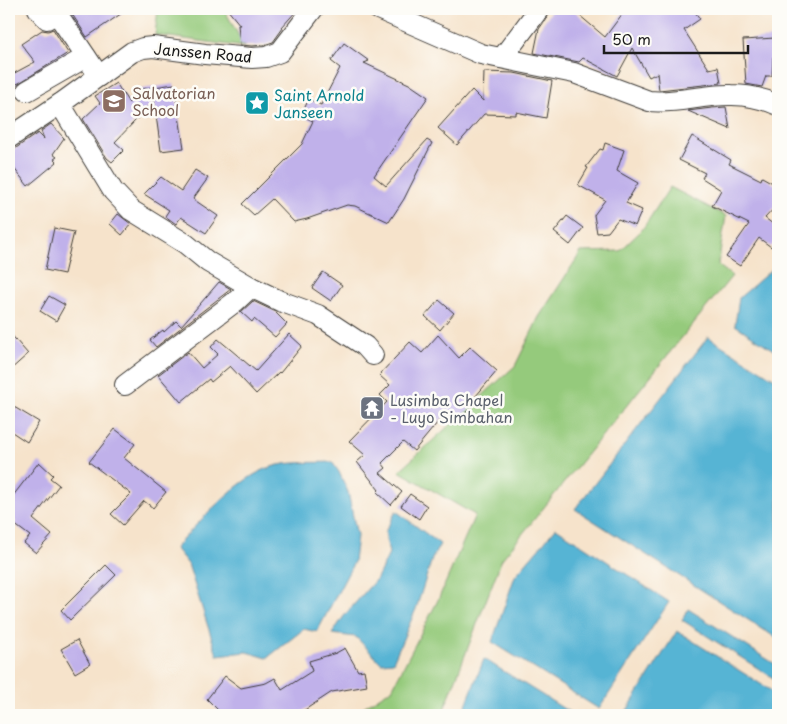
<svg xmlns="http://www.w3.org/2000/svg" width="787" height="724" font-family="'Playpen Sans',sans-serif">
<rect width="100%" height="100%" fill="#fdfcf7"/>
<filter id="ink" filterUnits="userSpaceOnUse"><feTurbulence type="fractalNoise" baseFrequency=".02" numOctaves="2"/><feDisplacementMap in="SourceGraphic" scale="10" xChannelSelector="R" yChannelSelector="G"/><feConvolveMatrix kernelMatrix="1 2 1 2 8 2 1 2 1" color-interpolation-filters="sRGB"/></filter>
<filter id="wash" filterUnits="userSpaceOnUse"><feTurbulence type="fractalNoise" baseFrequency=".0096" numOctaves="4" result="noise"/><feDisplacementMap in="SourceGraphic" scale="20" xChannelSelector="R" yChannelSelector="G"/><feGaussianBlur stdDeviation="1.12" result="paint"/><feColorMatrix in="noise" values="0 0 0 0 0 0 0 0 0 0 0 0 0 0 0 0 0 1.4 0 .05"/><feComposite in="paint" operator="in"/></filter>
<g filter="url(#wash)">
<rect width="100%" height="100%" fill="#f6e3cb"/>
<g fill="#95ca7c" stroke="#58734c">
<polygon points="158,9 224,9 245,47 155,35"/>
<polygon points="670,187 726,216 718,265 732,276 502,559 442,715 351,715 392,689 438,600 475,515 399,471 515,366 539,317 581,252 620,251 642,230"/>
</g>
<g fill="#56b4d4" stroke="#396878">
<polygon points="778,264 778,353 735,325 739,298"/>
<polygon points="708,337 778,381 778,639 575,509"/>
<path d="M332,462L339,472L348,492L357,536L354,562L317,632L304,629L267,658L247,652L217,655L188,564L175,548C199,522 237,478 271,467C289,461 313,463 332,462Z"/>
<polygon points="396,511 440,544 432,559 416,609 393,662 381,663 356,637 332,634 344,616 377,578 389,554 385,532"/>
<polygon points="556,528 669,602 599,709 492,642 515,576"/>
<polygon points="688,609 778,666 778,681 682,620"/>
<polygon points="677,631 778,695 778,715 624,715"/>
<polygon points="484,659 574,715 462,715"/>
</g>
<g id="blocks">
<g fill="#c0b1ea">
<polygon points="73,9 128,9 87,37 70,11"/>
<polygon points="227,9 298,9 282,27 283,28 273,42 264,45 252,46 240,45 238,25 240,25"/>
<polygon points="553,9 572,9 605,37 626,9 693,9 700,19 684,30 709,69 718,67 721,83 659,90 657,73 649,77 632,48 617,76 583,58 579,62 534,53 539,29"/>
<polygon points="53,29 68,53 19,83 9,87 9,76 35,62 21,44 42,30 48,31"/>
<polygon points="775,38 776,57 773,57 772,76 766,76 762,87 746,84 743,40"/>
<polygon points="344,43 369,61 364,63 409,84 428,97 374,176 386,186 427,140 432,143 404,199 389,222 355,206 347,205 307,219 294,222 272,199 254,215 242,204 302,144 313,121 301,115 309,99 321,105 340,68 331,61"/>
<polygon points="484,72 514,73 552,81 546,118 516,112 516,115 484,114 457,145 438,128 472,90 483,101"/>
<polygon points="116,83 129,103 142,89 174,84 184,148 161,151 154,101 115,142 124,150 112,162 107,158 83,119 100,103 95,96"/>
<polygon points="726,107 730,129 688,111 712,108"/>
<polygon points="51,124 64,138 53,154 57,157 54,159 57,162 28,186 9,162 9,150 16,148 38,133 44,139 41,131"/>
<polygon points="692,136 731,160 729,164 761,180 762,177 778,186 778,204 765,218 778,228 778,238 771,247 759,238 740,266 726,257 749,224 712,206 721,190 702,178 705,173 679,160"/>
<polygon points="605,143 624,150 617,171 638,183 626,203 642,210 635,226 618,219 608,232 597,233 594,215 605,200 578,185 588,168 586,167 600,149 603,150"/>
<polygon points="195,170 208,178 193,199 218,216 206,233 181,217 176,224 165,216 169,210 144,194 161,177 181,191"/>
<polygon points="118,214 131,224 122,235 110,224"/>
<polygon points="567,216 583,228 570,245 554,232"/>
<polygon points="54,228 74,232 64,274 45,270"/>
<polygon points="323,272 342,285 331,301 312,288"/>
<polygon points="219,282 231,289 156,347 150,340 163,330 164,332 176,321 181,326"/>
<polygon points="49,296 65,305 56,321 40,311"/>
<polygon points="439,300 454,313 440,330 425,316"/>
<polygon points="253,301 274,311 287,324 275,337 254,319 252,322 241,312"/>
<polygon points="9,332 28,354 9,371"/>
<polygon points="289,334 302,346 280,373 279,372 256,394 230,366 211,382 209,379 181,402 158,375 188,352 202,368 218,354 211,347 218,339 256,371"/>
<polygon points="438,335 459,358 470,347 497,371 470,403 473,406 455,422 447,414 438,422 414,451 403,442 382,463 386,468 380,473 402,492 391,505 377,492 379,490 357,462 365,455 349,441 387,402 380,395 390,385 379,375 410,342 422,353"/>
<polygon points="9,404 39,422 27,442 9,430"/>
<polygon points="115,429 135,444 124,458 166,492 153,508 144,501 123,525 111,514 131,494 89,462"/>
<polygon points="39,462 53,475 50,478 59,485 33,519 52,535 36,553 24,543 30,536 14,524 16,522 9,515 9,501"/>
<polygon points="410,494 427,506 419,519 401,506"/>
<polygon points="106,565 116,575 70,620 61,610"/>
<polygon points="77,640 90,664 75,673 61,649"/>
<polygon points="345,648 358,671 364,670 367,686 332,692 297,715 223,715 207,699 225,676 241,688 266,683 275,678 282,690 312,671 309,661 336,653"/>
</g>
</g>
</g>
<g filter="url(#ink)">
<use href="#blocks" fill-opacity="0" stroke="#3d3a36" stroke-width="1"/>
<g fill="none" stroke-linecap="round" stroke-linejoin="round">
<defs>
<g id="minor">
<polyline points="38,9 47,19 56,12 99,76"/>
<path d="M378,9L481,54L574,73L649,101C677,104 704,94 732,95C747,95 764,99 778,105"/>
<polyline points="502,58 539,9"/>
<polyline points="27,91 86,57"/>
<polyline points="60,104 113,191 131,210 186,244 208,262 251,287 280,301 318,315 365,346 373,355"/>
<polyline points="9,138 60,104 132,52 143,48 153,47 205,54 252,58 266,57 280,52 313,9"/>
<polyline points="125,385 236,301 251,287"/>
</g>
</defs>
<use href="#minor" stroke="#3d3a36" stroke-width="22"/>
<use href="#minor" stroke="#fff" stroke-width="20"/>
</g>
</g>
<defs>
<symbol id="school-square" viewBox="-11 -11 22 22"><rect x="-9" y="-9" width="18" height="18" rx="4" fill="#8d6e63" stroke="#fdfcf7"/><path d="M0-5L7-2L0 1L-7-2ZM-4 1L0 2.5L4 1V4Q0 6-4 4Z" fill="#fff"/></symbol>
<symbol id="sight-square" viewBox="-11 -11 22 22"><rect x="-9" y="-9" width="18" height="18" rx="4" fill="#0f9aa8" stroke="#fdfcf7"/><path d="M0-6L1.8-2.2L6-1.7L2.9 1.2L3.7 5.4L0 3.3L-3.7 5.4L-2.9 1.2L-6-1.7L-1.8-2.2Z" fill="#fff"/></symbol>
<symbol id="temple-square" viewBox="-11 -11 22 22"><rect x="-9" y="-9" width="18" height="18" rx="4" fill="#6b7280" stroke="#fdfcf7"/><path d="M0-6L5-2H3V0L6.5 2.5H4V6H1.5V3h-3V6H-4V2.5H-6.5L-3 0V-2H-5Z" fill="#fff"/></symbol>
</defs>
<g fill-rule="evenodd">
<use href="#school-square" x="100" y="87" width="28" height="28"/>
<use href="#sight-square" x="243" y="89" width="28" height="28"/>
<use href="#temple-square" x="358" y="394" width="28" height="28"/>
</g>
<g text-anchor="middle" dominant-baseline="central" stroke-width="5" stroke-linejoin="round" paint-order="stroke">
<g font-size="15" fill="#1c1c1c" stroke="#fdfcf7">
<text transform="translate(203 52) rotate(5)">Janssen Road</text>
</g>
<g font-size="15" fill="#785e54" stroke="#fdfcf7" text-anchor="start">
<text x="132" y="92">Salvatorian<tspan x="132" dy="17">School</tspan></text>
</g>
<g font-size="15" fill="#0d838f" stroke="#fdfcf7" text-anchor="start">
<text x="274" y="94">Saint Arnold<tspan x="274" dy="17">Janseen</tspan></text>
</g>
<g font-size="15" fill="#5b616d" stroke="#fdfcf7" text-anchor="start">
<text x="390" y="399">Lusimba Chapel<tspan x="390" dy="17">- Luyo Simbahan</tspan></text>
</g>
</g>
<rect width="787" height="724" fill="none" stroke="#fdfcf7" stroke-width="30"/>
<path d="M604 45v8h144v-8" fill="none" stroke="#1c1c1c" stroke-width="2.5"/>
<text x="612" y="45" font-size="15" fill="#1c1c1c" stroke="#fdfcf7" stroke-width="4" paint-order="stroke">50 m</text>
</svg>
